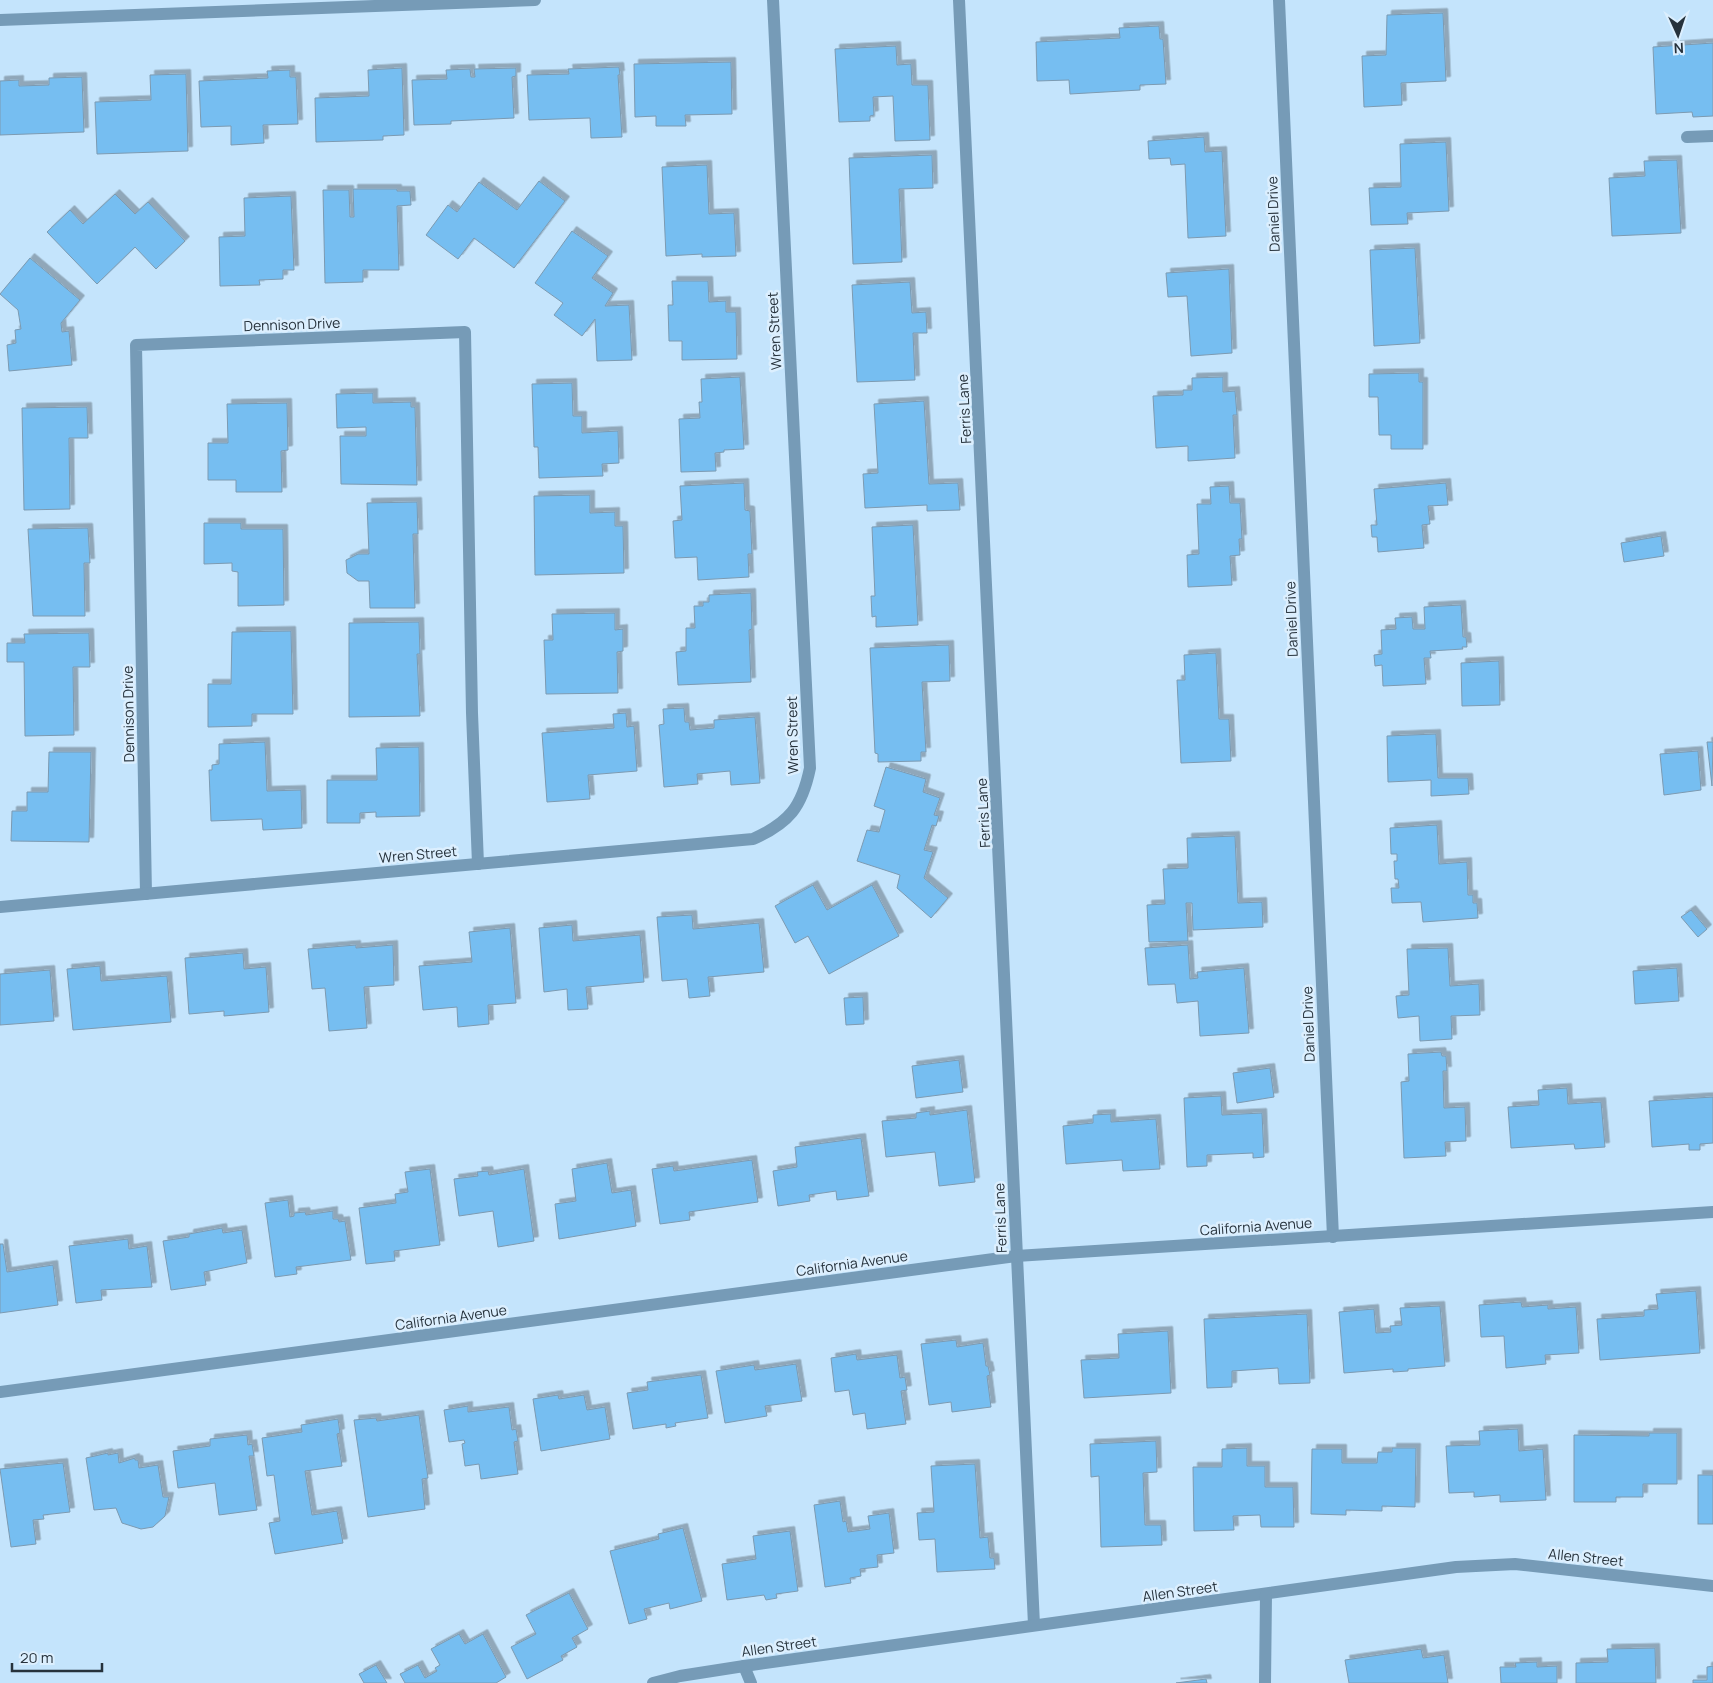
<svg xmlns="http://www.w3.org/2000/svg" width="1713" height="1683" font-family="Manrope,sans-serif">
<defs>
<filter id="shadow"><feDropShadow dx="4.5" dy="-4.5" stdDeviation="0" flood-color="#0004"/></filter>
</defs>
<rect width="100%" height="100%" fill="#c4e4fc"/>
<g fill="#76bef1" stroke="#7c9ab1" filter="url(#shadow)">
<polygon points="1443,13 1446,81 1401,83 1402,105 1364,107 1362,56 1386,55 1387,15"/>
<polygon points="1159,26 1160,39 1163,39 1166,84 1140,85 1140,90 1070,94 1069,80 1037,81 1036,42 1120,38 1119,28"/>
<polygon points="1713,43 1713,116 1693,117 1692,112 1656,114 1653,47"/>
<polygon points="896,46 897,65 911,64 912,85 928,85 930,140 895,141 893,96 873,97 874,115 870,116 870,121 839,122 835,49"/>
<polygon points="731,62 732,114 685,115 686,126 656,126 656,116 635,117 634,64"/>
<polygon points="619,67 620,75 618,75 622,137 591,138 590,118 529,120 527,75 569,74 568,69"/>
<polygon points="402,68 404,135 383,136 383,140 316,142 315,98 369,96 368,70"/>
<polygon points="516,68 516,76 512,77 514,118 451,121 451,124 414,125 412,80 447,79 446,70 470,69 471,77 475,77 474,69"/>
<polygon points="290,70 290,77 296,77 298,124 263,125 264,143 231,145 231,126 201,127 199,81 268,78 267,71"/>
<polygon points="186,74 188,151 97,154 95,102 151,100 150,75"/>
<polygon points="82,77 84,132 0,135 0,81 19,80 19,86 49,85 49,78"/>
<polygon points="1204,137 1205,152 1222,151 1226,236 1188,238 1185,164 1171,165 1170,158 1149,159 1148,141"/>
<polygon points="1446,142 1449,211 1407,213 1408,224 1371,225 1369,188 1401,187 1400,144"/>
<polygon points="932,155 933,188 899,189 902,262 853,264 849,158"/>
<polygon points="1677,160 1681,233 1612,236 1609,178 1645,176 1644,161"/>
<polygon points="707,165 709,214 734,213 736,256 702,257 702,254 666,256 662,167"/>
<polygon points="539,181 565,201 514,268 474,238 458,259 426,235 448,205 457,212 479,182 517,210"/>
<polygon points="353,189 397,189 397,191 410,191 411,205 397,206 399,270 363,270 363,282 325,283 323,190 349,190 350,217 354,217"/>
<polygon points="115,194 135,214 148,202 185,241 156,269 135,247 97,284 47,232 70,210 83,224"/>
<polygon points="291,196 294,270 283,270 283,279 259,280 260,285 220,286 219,237 245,236 244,198"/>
<polygon points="572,231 608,256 592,278 613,293 605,306 629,305 632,360 597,361 595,319 582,336 554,315 563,303 535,283"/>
<polygon points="1415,248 1420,343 1374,346 1370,250"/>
<polygon points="30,258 80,300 61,323 62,332 69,331 72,365 9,371 7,345 16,343 15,330 21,329 18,310 0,294"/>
<polygon points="1229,269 1232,353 1191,356 1187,296 1168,297 1166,273"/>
<polygon points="672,281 708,281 709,302 726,301 726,312 736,312 737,359 682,360 682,341 669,341 668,305 673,305"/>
<polygon points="910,282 912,313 926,312 927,333 913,333 915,380 857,382 852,285"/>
<polygon points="1419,373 1419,382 1423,382 1423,449 1391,449 1391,435 1379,435 1378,397 1369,397 1369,374"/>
<polygon points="740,377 744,449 724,450 724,452 715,453 716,471 681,472 679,419 700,418 699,402 702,402 701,379"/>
<polygon points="1223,377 1223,392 1235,391 1237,415 1233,415 1235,458 1188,461 1188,446 1156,448 1153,396 1183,395 1183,390 1192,390 1192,378"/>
<polygon points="572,383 573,416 582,416 582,433 618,431 619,463 602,464 603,476 539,478 538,447 534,447 532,384"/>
<polygon points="373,393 373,403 411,402 411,407 415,407 417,485 341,484 340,436 366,436 366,427 337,428 336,394"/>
<polygon points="924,401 929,484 958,483 960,510 927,511 927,505 865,508 863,474 878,473 874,404"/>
<polygon points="287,403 288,450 281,451 282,492 236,492 236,480 208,480 208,443 228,443 227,404"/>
<polygon points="87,407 88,438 69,438 70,509 24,510 22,408"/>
<polygon points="744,483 745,510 750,511 752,554 748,554 749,577 698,580 697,557 675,558 673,521 682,520 680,486"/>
<polygon points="1446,483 1448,505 1428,506 1430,524 1422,525 1424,548 1378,552 1377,537 1372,537 1371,525 1377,525 1374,489"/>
<polygon points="1229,486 1230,503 1240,503 1242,539 1239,539 1240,555 1230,556 1232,585 1188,587 1187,555 1199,554 1197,504 1211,504 1210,487"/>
<polygon points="590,495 590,513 615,512 615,526 623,526 624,573 535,575 534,496"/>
<polygon points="417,502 418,534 413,534 415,608 370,608 369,581 358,581 347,573 346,560 358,554 369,554 367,503"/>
<polygon points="204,523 241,523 241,529 283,529 284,605 238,606 238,572 232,571 232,563 204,564"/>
<polygon points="913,525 918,625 876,627 876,616 872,617 871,596 875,596 872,527"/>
<polygon points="88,528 90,563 84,563 85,616 33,616 28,529"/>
<polygon points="1661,536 1664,556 1624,562 1621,543"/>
<polygon points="751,593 752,629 749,630 751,682 678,685 676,652 686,651 686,628 695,628 694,606 703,606 703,602 709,602 709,595"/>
<polygon points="1461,605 1463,637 1466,637 1467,647 1462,647 1463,649 1430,651 1431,658 1424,658 1426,684 1383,686 1382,665 1375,666 1374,655 1382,654 1381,630 1396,629 1395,618 1412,617 1413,629 1425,629 1424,607"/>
<polygon points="615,613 615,630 623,629 623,651 617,652 618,693 546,694 544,640 553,640 552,614"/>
<polygon points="419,622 420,654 417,654 420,716 349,717 349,623"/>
<polygon points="291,631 293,714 252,714 252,726 208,727 208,684 231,684 232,632"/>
<polygon points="89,633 90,667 73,667 74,735 25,736 24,662 7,662 7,643 25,643 24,634"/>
<polygon points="949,645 950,681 922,682 926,752 921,752 921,761 878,762 878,754 875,753 870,648"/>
<polygon points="1216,653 1219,719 1229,719 1231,761 1181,763 1177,680 1185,680 1184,655"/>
<polygon points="1499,661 1500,705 1462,706 1461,663"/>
<polygon points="684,708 685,722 689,722 690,730 714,728 714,720 755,717 760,783 731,785 730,771 697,774 698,784 664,787 659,725 664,724 663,709"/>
<polygon points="626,713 627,727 634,726 637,771 588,775 590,799 547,802 542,733 614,728 613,714"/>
<polygon points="1436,734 1438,778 1468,778 1469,794 1431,796 1431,780 1388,782 1387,736"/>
<polygon points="265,742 267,791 301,790 302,828 263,830 262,819 211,821 209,770 212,770 212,765 219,764 219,744"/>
<polygon points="1707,742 1713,742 1712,786"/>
<polygon points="419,747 420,816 376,817 376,812 360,813 360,823 327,823 327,780 377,780 376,748"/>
<polygon points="1698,751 1701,790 1664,795 1660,754"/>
<polygon points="49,752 91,752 89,842 11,841 12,811 27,811 27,792 48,792"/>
<polygon points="886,767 926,779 923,792 940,798 934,815 939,816 936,826 932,825 924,850 933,852 924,878 948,898 931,918 897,888 900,875 857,861 867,830 879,832 885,810 874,806"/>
<polygon points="1437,825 1439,864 1467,862 1468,895 1473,895 1473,903 1477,903 1478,918 1423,922 1421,902 1392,903 1391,888 1399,888 1398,879 1395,879 1394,861 1397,861 1397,854 1391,854 1390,828"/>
<polygon points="1235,836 1238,903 1262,902 1263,927 1193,930 1192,903 1186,903 1188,941 1149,942 1147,905 1165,904 1163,869 1188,868 1187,838"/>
<polygon points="813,885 827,910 872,885 899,936 829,974 808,936 795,943 775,906"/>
<polygon points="1691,910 1707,929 1698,937 1681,917"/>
<polygon points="692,915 693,929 759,923 764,972 708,977 710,996 689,998 687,979 662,981 657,917"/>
<polygon points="572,925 573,941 640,935 644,982 586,987 588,1009 568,1010 567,989 544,992 539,928"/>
<polygon points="510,928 516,1003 488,1005 489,1024 458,1027 457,1007 423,1010 419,966 472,962 469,932"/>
<polygon points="356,945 356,948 393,945 394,985 364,987 367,1028 329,1031 325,988 312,989 308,949"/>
<polygon points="1188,945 1190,979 1198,978 1197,972 1244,968 1249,1033 1200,1036 1198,1001 1177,1003 1175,984 1148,985 1145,948"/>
<polygon points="1448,948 1450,986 1479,984 1480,1015 1451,1016 1452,1039 1420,1041 1419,1016 1398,1018 1396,996 1409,995 1407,949"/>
<polygon points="243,953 244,969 266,967 269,1012 224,1016 224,1011 189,1014 185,958"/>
<polygon points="100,966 101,981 167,976 171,1022 73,1030 67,969"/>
<polygon points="1677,968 1679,1001 1635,1004 1633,971"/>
<polygon points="50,970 54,1021 0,1025 0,974"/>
<polygon points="863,997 864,1024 846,1025 844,998"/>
<polygon points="1441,1052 1442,1056 1446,1056 1447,1071 1443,1071 1444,1108 1465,1107 1466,1141 1445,1142 1446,1156 1404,1158 1401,1082 1409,1081 1408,1054"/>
<polygon points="959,1060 963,1092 916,1098 912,1066"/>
<polygon points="1270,1068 1274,1097 1237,1103 1233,1073"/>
<polygon points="1567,1088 1568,1104 1601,1102 1605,1147 1575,1149 1574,1144 1511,1148 1508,1107 1539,1105 1538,1090"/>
<polygon points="1221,1096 1222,1115 1262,1113 1264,1157 1253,1158 1253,1153 1207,1155 1207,1166 1187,1167 1184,1098"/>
<polygon points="1713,1097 1713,1143 1700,1144 1700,1150 1689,1150 1689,1144 1652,1147 1649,1101"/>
<polygon points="967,1110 975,1182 939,1186 935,1152 886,1157 882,1121 916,1118 916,1113 930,1111 930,1115"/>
<polygon points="1111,1114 1111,1122 1156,1119 1160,1169 1123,1171 1122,1160 1066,1164 1063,1126 1093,1123 1093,1115"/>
<polygon points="861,1138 869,1196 837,1200 836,1191 809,1195 810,1201 778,1206 773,1171 797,1167 795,1147"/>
<polygon points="752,1160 758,1202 689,1212 690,1220 660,1224 652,1169 673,1166 674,1171"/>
<polygon points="607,1163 612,1193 631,1190 636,1226 559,1239 555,1204 576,1201 572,1169"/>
<polygon points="430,1169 440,1245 394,1251 395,1261 366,1264 359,1208 396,1203 395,1194 408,1192 405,1172"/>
<polygon points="524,1169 534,1241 498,1247 493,1211 459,1216 454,1179 478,1176 477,1172 488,1171 489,1175"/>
<polygon points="288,1200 290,1217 294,1216 294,1213 305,1212 306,1215 333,1211 333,1219 338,1219 339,1222 345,1221 351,1260 296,1267 297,1274 275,1277 265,1203"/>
<polygon points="222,1228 223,1233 242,1230 247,1263 204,1272 206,1285 171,1290 163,1241 189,1237 189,1234"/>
<polygon points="128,1239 129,1249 147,1246 152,1287 101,1290 102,1300 76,1303 69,1246"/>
<polygon points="0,1244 3,1244 7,1272 53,1265 58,1305 0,1313"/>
<polygon points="1696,1291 1700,1353 1600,1360 1597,1319 1644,1316 1644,1310 1658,1309 1656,1294"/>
<polygon points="1521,1302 1522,1307 1548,1305 1548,1309 1576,1307 1579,1353 1545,1355 1546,1364 1506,1368 1504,1336 1481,1337 1479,1305"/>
<polygon points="1440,1306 1445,1366 1408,1369 1408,1371 1393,1372 1393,1369 1344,1373 1339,1312 1374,1309 1376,1333 1391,1332 1390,1326 1402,1325 1400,1308"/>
<polygon points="1307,1314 1310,1383 1279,1384 1278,1368 1232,1371 1232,1387 1207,1388 1204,1319"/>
<polygon points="1168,1331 1171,1393 1084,1398 1081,1360 1119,1358 1118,1334"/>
<polygon points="956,1340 957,1347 983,1343 986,1366 988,1366 990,1375 987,1376 991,1407 952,1412 951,1402 929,1405 921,1344"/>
<polygon points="856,1354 857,1360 897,1355 900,1378 905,1377 907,1390 901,1391 906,1424 867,1429 865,1413 853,1415 849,1390 835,1392 831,1358"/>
<polygon points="796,1364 802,1401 765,1406 767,1416 725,1423 716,1371 754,1365 755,1370"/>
<polygon points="701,1375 708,1418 675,1423 676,1426 666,1428 666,1424 633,1429 627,1393 648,1390 647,1382"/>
<polygon points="558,1395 559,1399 584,1395 587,1410 605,1407 610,1439 541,1451 533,1399"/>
<polygon points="468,1406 468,1412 509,1407 512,1430 516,1429 518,1441 514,1442 518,1474 481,1479 479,1464 465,1466 462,1444 465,1443 464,1440 449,1442 444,1410"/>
<polygon points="419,1415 428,1478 422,1479 425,1509 368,1517 354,1420 376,1418 377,1421"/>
<polygon points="338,1419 340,1433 337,1434 342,1466 305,1471 312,1515 337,1511 343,1543 275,1554 269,1523 280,1521 274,1475 267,1476 262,1438 302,1432 301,1425"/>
<polygon points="1518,1429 1519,1451 1543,1449 1546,1500 1500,1502 1500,1495 1474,1497 1474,1492 1449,1493 1446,1446 1480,1445 1479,1431"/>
<polygon points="1649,1433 1677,1433 1677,1484 1643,1484 1643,1497 1616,1497 1616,1502 1574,1502 1574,1435 1649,1436"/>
<polygon points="247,1435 248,1445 252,1444 254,1456 249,1456 257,1510 219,1515 215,1483 178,1488 173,1451 210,1446 210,1439"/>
<polygon points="1156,1441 1157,1472 1143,1473 1145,1525 1161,1525 1162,1545 1101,1547 1099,1476 1091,1477 1090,1444"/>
<polygon points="1247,1448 1247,1466 1265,1466 1265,1487 1293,1487 1294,1527 1261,1527 1260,1515 1233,1516 1234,1530 1194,1531 1193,1467 1222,1467 1222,1449"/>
<polygon points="1392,1448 1416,1448 1415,1507 1382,1506 1382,1511 1346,1510 1346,1515 1311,1514 1312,1449 1342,1449 1342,1463 1377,1463 1378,1452 1392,1452"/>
<polygon points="108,1453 108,1455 118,1453 119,1463 135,1458 135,1460 138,1460 139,1468 158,1465 163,1497 169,1497 165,1516 153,1527 141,1529 122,1523 116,1508 94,1510 86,1458"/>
<polygon points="63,1463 70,1512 43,1515 44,1519 33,1520 36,1544 11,1547 0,1469"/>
<polygon points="975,1464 980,1538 988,1537 990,1558 994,1558 995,1569 937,1572 935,1539 919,1540 917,1513 934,1512 931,1466"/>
<rect x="1698" y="1475" width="15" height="49"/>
<polygon points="840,1501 843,1522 846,1521 848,1532 870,1529 868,1516 889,1513 894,1553 877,1555 878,1567 860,1569 861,1576 850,1578 851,1583 825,1587 814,1505"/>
<polygon points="683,1528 702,1601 670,1609 669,1603 644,1609 647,1619 629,1624 610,1551 659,1539 658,1534"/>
<polygon points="790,1531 798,1591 776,1594 777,1598 766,1600 764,1595 727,1600 722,1564 756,1559 753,1536"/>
<polygon points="569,1593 588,1629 572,1638 577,1647 561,1656 563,1660 527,1679 511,1647 536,1634 526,1615"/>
<polygon points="459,1634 465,1644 483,1634 506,1677 496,1683 405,1683 400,1674 418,1665 425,1678 437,1671 435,1668 440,1665 431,1649"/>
<polygon points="1655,1648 1656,1683 1576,1683 1576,1663 1608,1662 1607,1649"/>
<polygon points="1421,1649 1423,1658 1444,1655 1448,1683 1349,1683 1345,1660"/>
<polygon points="1537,1662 1537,1667 1557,1666 1557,1683 1501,1683 1500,1667 1516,1667 1515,1663"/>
<polygon points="376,1665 387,1683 364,1683 359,1674"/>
<polygon points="1713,1666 1713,1683 1693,1683 1693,1680 1707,1680 1707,1667"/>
<polygon points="1206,1679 1207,1683 1176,1683"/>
</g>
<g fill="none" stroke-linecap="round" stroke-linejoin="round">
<g stroke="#769bb7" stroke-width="12">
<polyline points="959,0 1034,1625"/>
<polyline points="1279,0 1333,1237"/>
<polyline points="0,20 535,0"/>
<polyline points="1687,137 1713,136"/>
<polyline points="146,894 136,345 465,332 472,713 478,864"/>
<path d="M0,907L753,839C789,823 802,807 810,768L773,0"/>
<polyline points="0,1392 1016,1256 1713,1212"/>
<polyline points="744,1666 751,1683"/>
<polyline points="653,1683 680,1676 744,1666 1456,1567 1515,1564 1713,1586"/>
<polyline points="1265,1683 1266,1594"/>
</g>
</g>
<g text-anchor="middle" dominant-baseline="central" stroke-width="5" stroke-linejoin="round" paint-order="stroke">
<g font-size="14" fill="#26323c" stroke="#dceffe">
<text transform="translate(1273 214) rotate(-92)">Daniel Drive</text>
<text transform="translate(292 324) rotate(-2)">Dennison Drive</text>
<text transform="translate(774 331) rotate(-93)">Wren Street</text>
<text transform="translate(964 409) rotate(-93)">Ferris Lane</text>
<text transform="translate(1291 619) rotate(-92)">Daniel Drive</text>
<text transform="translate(128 714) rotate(-91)">Dennison Drive</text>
<text transform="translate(792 735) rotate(-91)">Wren Street</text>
<text transform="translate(983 813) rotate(-93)">Ferris Lane</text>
<text transform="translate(418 854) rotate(-5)">Wren Street</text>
<text transform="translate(1308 1024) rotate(-92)">Daniel Drive</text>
<text transform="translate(1000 1218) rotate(-92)">Ferris Lane</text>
<text transform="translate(1256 1226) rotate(-4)">California Avenue</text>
<text transform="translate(852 1263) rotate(-8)">California Avenue</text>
<text transform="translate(451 1317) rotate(-8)">California Avenue</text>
<text transform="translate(1586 1557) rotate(6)">Allen Street</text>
<text transform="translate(1180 1591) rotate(-8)">Allen Street</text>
<text transform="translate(779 1646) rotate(-8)">Allen Street</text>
</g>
</g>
<g transform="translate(1678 35) rotate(177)" stroke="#dceffe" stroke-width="4" paint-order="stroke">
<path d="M0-4L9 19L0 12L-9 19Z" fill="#26323c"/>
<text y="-8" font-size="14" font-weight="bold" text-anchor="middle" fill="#26323c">N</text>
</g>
<path d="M12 1663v8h90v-8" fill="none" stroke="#26323c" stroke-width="2.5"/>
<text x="20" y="1663" font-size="15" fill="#26323c" stroke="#dceffe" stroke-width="4" paint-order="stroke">20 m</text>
</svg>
